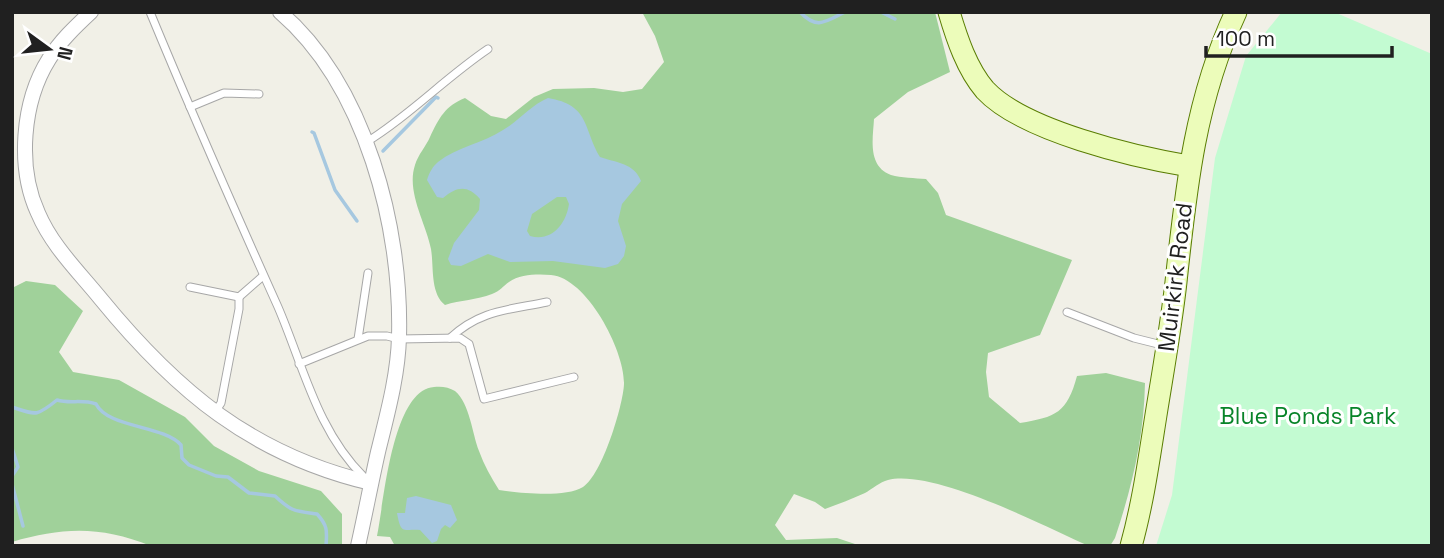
<svg xmlns="http://www.w3.org/2000/svg" width="1444" height="558" font-family="'Space Grotesk',sans-serif">
<rect width="100%" height="100%" fill="#f1f0e7"/>
<g fill="#a0d19a">
<path d="M642,12H935L950,72L908,92L874,119C873,138 867,166 891,175C901,178 915,178 926,179L938,193L946,215L1072,260L1040,335L988,353L986,372L989,397L1020,423C1056,417 1067,413 1077,376L1106,373L1145,383C1144,437 1132,487 1115,538L1110,546H1089C1044,526 934,469 888,480C880,482 872,489 865,493C852,499 838,504 825,509L815,502L794,494L775,525L786,540L837,538L861,546H395L390,537L377,536C384,503 392,390 434,387C441,386 449,387 455,391C470,404 472,433 479,451C484,465 491,477 499,490C520,493 565,498 583,487C602,475 623,406 624,384C625,351 587,278 551,275C538,274 520,274 509,282C503,286 500,291 492,294C477,300 460,300 445,305C430,293 434,267 431,249C426,223 406,192 415,165C418,155 426,146 430,137C439,118 445,106 465,98L491,116L506,119L534,97L553,89L594,88L623,92L642,89L664,62L655,36Z"/>
<path d="M26,281L55,285L83,311L59,352L73,372L119,380L185,417L214,446L259,471L321,491L342,514V546H151C101,526 63,527 12,542V288Z"/>
</g>
<polygon fill="#c3fbd2" points="1282,12 1334,12 1432,54 1432,546 1156,546 1172,495 1215,158 1246,56"/>
<g fill="#a6c8e0" fill-rule="evenodd">
<path d="M548,98C590,105 583,128 600,157C617,163 634,163 641,181L622,204L618,221L626,246L624,256L618,264L605,268L553,261L510,262L488,254L461,266L451,265L448,259L454,243L479,210L480,199C468,185 457,186 443,198L437,197L427,180C429,173 433,166 438,162C457,147 483,143 503,130C519,121 531,105 548,98ZM557,197H566L569,204C566,224 552,242 530,236L527,231L532,214Z"/>
<path d="M416,496L451,505L457,520L450,528L445,525L441,529L437,541L432,543L420,530C403,529 401,535 397,513H405L407,498Z"/>
</g>
<g fill="none" stroke-linecap="round" stroke-linejoin="round">
<g stroke="#a6c8e0" stroke-width="3.5">
<path d="M800,12C817,30 825,22 845,12"/>
<polyline points="881,12 895,19"/>
<polyline points="312,132 314,133 335,190 357,221"/>
<polyline points="383,151 436,97 438,98"/>
<path d="M12,407C36,415 36,417 57,400C70,404 82,399 96,404C108,428 163,425 181,445L182,458L189,465L216,476L228,477L249,493L275,496C292,512 295,511 317,514C328,526 327,531 326,546"/>
<polyline points="12,448 18,467 12,476"/>
<polyline points="12,484 23,526"/>
</g>
<defs>
<g id="lane">
<path d="M150,12C191,111 234,209 278,307C303,365 317,431 364,477"/>
<polyline points="190,107 224,93 259,94"/>
<path d="M365,143C408,117 445,78 488,49"/>
<polyline points="190,287 239,297 263,276"/>
<polyline points="1067,312 1134,338 1166,346"/>
<path d="M450,338C480,310 508,310 547,302"/>
<polyline points="358,339 368,273"/>
<polyline points="299,364 368,336 387,336 399,339 460,338 469,344 484,399 574,377"/>
<polyline points="215,412 221,403 239,309 239,297"/>
</g>
<g id="street">
<path d="M91,12C76,26 60,41 49,59C22,102 17,167 38,213C52,246 78,271 100,298C176,391 252,455 371,483"/>
<path d="M280,12C366,86 402,228 399,337C398,376 387,415 378,452C371,483 365,515 358,546"/>
</g>
<g id="secondary">
<path d="M949,12C957,39 967,69 985,90C1023,131 1135,157 1189,166"/>
<path d="M1131,546C1143,503 1149,459 1156,415C1163,371 1171,327 1176,282C1186,188 1195,100 1236,12"/>
</g>
</defs>
<use href="#lane" stroke="#a7a7a7" stroke-width="9"/>
<use href="#street" stroke="#a7a7a7" stroke-width="16"/>
<use href="#secondary" stroke="#597d02" stroke-width="23"/>
<use href="#lane" stroke="#fff" stroke-width="7"/>
<use href="#street" stroke="#fff" stroke-width="14"/>
<use href="#secondary" stroke="#ecfcba" stroke-width="21"/>
</g>
<g text-anchor="middle" dominant-baseline="central" stroke-width="6" stroke-linejoin="round" paint-order="stroke">
<g font-size="23" fill="#202020" stroke="#fff">
<text transform="translate(1175 277) rotate(-83)">Muirkirk Road</text>
</g>
<g font-size="23" fill="#088429" stroke="#fff">
<text x="1308" y="416">Blue Ponds Park</text>
</g>
</g>
<rect width="1444" height="558" fill="none" stroke="#202020" stroke-width="28"/>
<g transform="translate(49 49) rotate(105)" stroke="#ffffff" stroke-width="5" paint-order="stroke">
<path d="M0-5L12 26L0 18L-12 26Z" fill="#202020"/>
<text y="-10" font-size="19" font-weight="bold" text-anchor="middle" fill="#202020">N</text>
</g>
<path d="M1206 46v10h186v-10" fill="none" stroke="#202020" stroke-width="3.5"/>
<text x="1216" y="46" font-size="21" fill="#202020" stroke="#ffffff" stroke-width="5" paint-order="stroke">100 m</text>
</svg>
